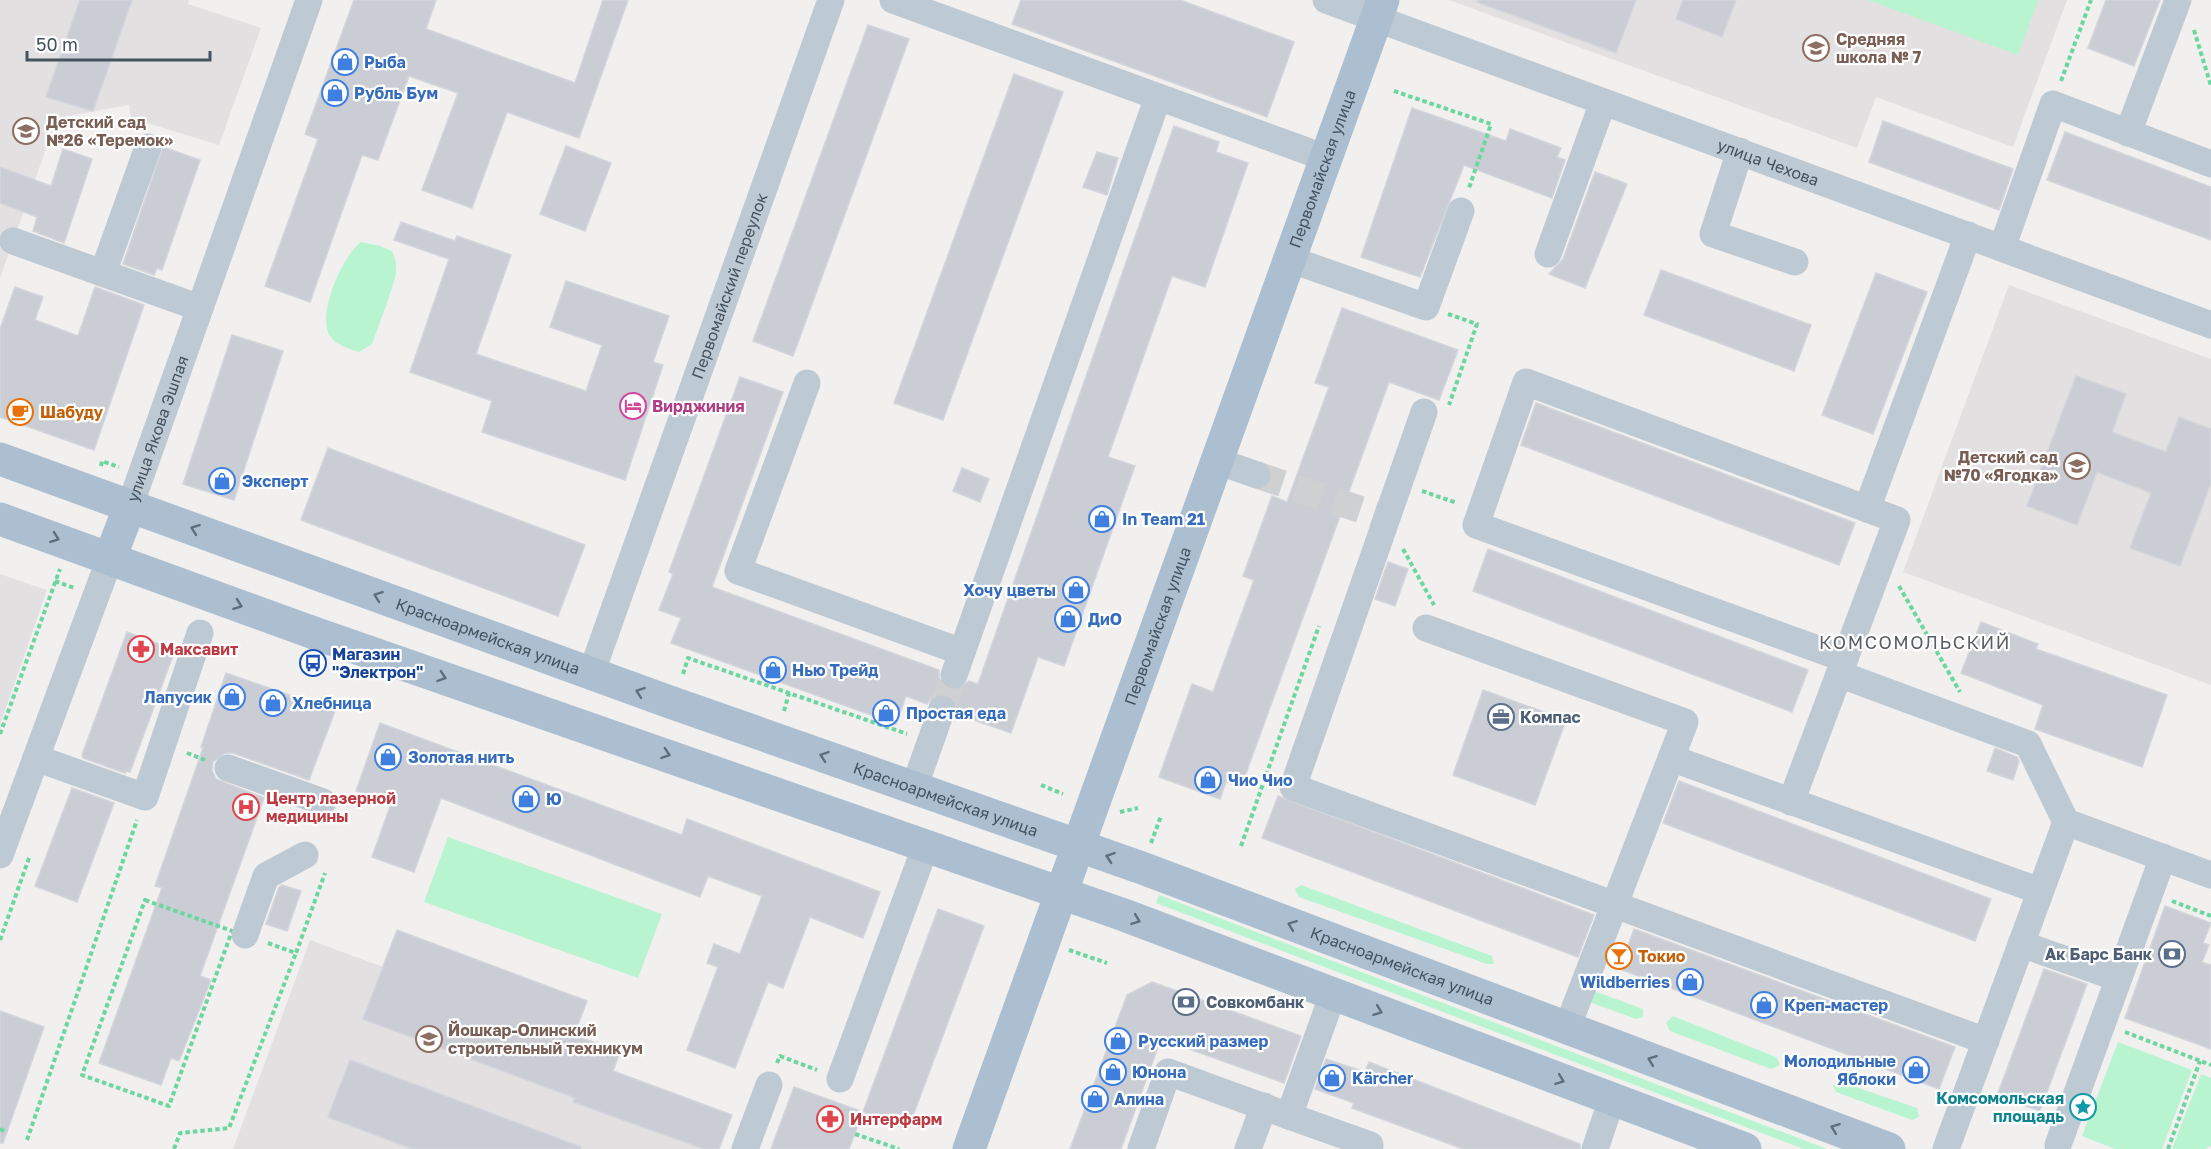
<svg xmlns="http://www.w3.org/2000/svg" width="2211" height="1149" font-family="'Golos Text',sans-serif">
<rect width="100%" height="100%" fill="#f2efef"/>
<g fill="#e3e0e1">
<polygon points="0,0 189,0 188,4 261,28 219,145 131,118 129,105 57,118 0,278"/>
<polygon points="1449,0 2067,0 2013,147 1876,97 1857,148"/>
<polygon points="2009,285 2211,359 2211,685 1903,572"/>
<polygon points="0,574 47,590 0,725"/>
<polygon points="397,930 587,1001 574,1035 620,1052 613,1071 732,1115 719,1149 233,1149 310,940 383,967"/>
</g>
<g fill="#b8f4cf">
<polygon points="1868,0 2038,0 2018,55"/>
<path d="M361,242L380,246L392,251L396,262V275L388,300L372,344L359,352C350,349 336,345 330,336C316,315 343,255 361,242Z"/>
<polygon points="448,837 662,914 638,978 424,902"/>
<polygon points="1301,885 1492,956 1494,964 1487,964 1299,897 1295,889"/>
<polygon points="1159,895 1827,1149 1804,1149 1156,903"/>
<polygon points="1594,991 1643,1009 1643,1017 1636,1019 1592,1003 1588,996"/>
<polygon points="1673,1016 1776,1057 1780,1065 1771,1069 1670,1031 1666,1023"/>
<polygon points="2118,1042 2192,1070 2162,1149 2115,1149 2082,1136"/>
<polygon points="2201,1074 2211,1078 2211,1146 2205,1149 2172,1149"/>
<polygon points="1838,1081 1917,1108 1919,1117 1912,1120 1836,1092 1833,1086"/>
</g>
<g fill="#caced4" stroke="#d2d5db" stroke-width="1.5">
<polygon points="80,0 132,0 93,111 46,97"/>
<polygon points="354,0 436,0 426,29 575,83 603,0 628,0 579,138 507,112 472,208 422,190 458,93 409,76 378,160 362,155 310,302 265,286 318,139 305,134"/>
<polygon points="1021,0 1180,0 1294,42 1267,117 1012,24"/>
<polygon points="1478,0 1636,0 1616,53 1477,2"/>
<polygon points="1683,0 1736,0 1722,37 1676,19"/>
<polygon points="2106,0 2160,0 2134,66 2088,48"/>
<polygon points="868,25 909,39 793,356 753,341"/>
<polygon points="1014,74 1063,92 943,420 894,403"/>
<polygon points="1412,108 1506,141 1510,129 1561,148 1557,157 1565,160 1552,198 1464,165 1420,277 1361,257"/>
<polygon points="1883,121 2013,169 1999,210 1869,162"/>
<polygon points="1174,126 1219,142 1216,152 1248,163 1205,287 1172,276 1108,457 1135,466 1064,666 1038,657 1011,733 957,714 954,699 947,694 932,697 927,704 906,696 896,724 671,643 681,618 659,610 673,574 669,572 740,377 783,392 712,587 939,670 939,678 948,690 957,690 969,681 978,684"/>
<polygon points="2065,132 2211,187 2211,240 2047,180"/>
<polygon points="566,146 611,163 585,231 540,214"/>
<polygon points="163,147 200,160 162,270 157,268 154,275 123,264"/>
<polygon points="63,149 92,159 64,243 33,231 37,217 0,203 0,167 51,186"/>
<polygon points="1097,152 1118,158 1107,195 1083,187"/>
<polygon points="1595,172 1627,184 1585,288 1549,274 1563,259"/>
<polygon points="401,222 455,241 457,236 511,255 476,354 586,391 602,345 550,327 566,281 669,316 653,362 663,365 625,480 482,432 492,401 410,372 449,259 394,240"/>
<polygon points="1661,270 1811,325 1794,371 1644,315"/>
<polygon points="1876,273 1927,292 1873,434 1822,415"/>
<polygon points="15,287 43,297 35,320 78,336 95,287 144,305 94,450 0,417 0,329"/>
<polygon points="1342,308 1458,350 1439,400 1389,382 1241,787 1226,782 1220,799 1159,777 1192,684 1213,692 1254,580 1243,576 1272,496 1287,502 1329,387 1315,383"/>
<polygon points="232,335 283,351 234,500 183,484"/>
<polygon points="2076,376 2126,394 2112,432 2166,452 2179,417 2211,429 2211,483 2180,566 2130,548 2151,493 2097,472 2077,525 2027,506"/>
<polygon points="1536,403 1855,523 1839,565 1521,445"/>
<polygon points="328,448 585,545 558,616 301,520"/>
<polygon points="962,468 989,479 980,502 953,491"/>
<polygon points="1488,549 1808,670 1792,712 1473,591"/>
<polygon points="1388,562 1408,569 1395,606 1375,599"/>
<polygon points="1981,622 2038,644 2036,649 2167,695 2142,767 2035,729 2043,705 1961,673"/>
<polygon points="127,632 175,650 130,772 126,771 125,773 83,758 82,755"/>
<polygon points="226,673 335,711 309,780 233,753 225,753 213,762 212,770 216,779 264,798 200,976 211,980 179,1061 171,1058 161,1085 99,1063 162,888 155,886 203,748 201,747"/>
<polygon points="1483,690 1566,720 1535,805 1453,775"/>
<polygon points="380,723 682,835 687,819 880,892 863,938 810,917 783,988 768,982 735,1068 687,1050 718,967 707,963 714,944 740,954 762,896 708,876 700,897 441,798 414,872 372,857 391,804 356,791"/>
<polygon points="1995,748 2017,757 2019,761 2013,780 1987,771"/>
<polygon points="1679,781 1991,899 1975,941 1663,823"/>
<polygon points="72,788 114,803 77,902 35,886"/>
<polygon points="1278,796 1594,915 1578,957 1262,838"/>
<polygon points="282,885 301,891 287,931 266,924 279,887"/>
<polygon points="2165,906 2211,923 2203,943 2209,945 2202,962 2211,965 2211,1049 2125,1018"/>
<polygon points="938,909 984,926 908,1129 863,1112"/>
<polygon points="1634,929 1955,1047 1939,1089 1620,969"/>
<polygon points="397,930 587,1001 574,1035 620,1052 613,1071 732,1115 719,1149 704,1149 573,1102 575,1098 363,1019"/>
<polygon points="2044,969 2087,984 2040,1111 1997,1096"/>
<polygon points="1152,982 1301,1036 1284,1083 1161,1039 1121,1149 1070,1149 1127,995"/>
<polygon points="0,1011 44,1027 3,1143 0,1143"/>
<polygon points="1326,1059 1365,1072 1369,1062 1580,1144 1580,1149 1463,1149 1352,1108 1354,1103 1315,1089"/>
<polygon points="350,1060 581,1147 580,1149 412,1149 328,1117"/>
<polygon points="794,1087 863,1112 849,1149 771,1149"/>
</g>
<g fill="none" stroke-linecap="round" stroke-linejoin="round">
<g stroke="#cfd0d2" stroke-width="27" stroke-dasharray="27 14" stroke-linecap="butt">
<polyline points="1257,475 1386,518"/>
<polyline points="942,709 954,675"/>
</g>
<g stroke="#6cd6a1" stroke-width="4" stroke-dasharray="4.5 3" stroke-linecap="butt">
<polyline points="2194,30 2211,86"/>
<polyline points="2061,81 2091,0"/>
<polyline points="1394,91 1491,124 1469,188"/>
<polyline points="1448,314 1477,324 1449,405"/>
<polyline points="101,466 102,461 119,467"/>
<polyline points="1422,491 1457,503"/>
<polyline points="1403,549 1434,605"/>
<polyline points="55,581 74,588"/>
<polyline points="1899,586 1960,692"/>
<polyline points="683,674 688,658 907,734"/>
<polyline points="784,711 789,693"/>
<polyline points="0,734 60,569"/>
<polyline points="187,753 205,760"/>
<polyline points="1041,785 1063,794"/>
<polyline points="1120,812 1138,808"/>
<polyline points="1151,843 1161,816"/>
<polyline points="1241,846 1319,626"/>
<polygon points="145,900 232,931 169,1106 82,1075"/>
<polyline points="2172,901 2211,916"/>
<polyline points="0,940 29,858"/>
<polyline points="268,943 296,953 325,873"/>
<polyline points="1069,950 1107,963"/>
<polyline points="2125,1032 2211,1065"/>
<polyline points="777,1063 780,1056 817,1070"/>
<polyline points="0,1129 7,1132"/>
<polyline points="855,1134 899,1149"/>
<polyline points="27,1140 137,820"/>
<polyline points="174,1149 180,1133 229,1128 296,953"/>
<polyline points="2168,1149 2200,1061"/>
</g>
<g stroke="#becad3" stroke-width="27">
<polyline points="893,0 1326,158"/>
<path id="s1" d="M1326,0L2211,325"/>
<polyline points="2128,133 2178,0"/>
<polyline points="1740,151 1713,234 1795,262"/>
<polyline points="13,241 200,308"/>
<polyline points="2002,248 2053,104 2211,164"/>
<polyline points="1548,254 1603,102"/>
<polyline points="1289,259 1426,307 1461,211"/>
<polyline points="103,273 148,147"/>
<polyline points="807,383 738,571 962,652"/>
<polyline points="1424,412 1293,787 1986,1041"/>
<polyline points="1217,461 1257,475"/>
<path id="s2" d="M130,506L309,0"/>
<polyline points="1867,509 1968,235"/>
<polyline points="1426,628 1685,722 1567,1028"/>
<path id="s3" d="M591,674L831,0"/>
<polyline points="1839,674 2028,744 2066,822 2211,875"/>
<polyline points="954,675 1158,97"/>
<polyline points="36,758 145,797 200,633"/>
<polyline points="1671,758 2040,891"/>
<polyline points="228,768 323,802"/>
<polyline points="914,788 942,709"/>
<polyline points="1791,802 1897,520 1526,382 1476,525 1845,659"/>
<polyline points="0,855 110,558"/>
<polyline points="245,935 266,876 305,855"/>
<polyline points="2021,944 2118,978"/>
<polyline points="840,1079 926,845"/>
<polyline points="1289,1116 1370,1145 1368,1149"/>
<polyline points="2058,1145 2163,857"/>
<polyline points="745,1149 769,1085"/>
<polyline points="1141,1149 1168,1072 1289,1116 1333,994"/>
<polyline points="1248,1149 1264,1106"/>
<polyline points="1595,1149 1612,1099"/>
<polyline points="1946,1149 2066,822"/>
</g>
<g stroke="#abbfd1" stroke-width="33">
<path id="s4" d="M0,459L667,701L1142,868L1889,1149"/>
<polyline points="0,519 314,633 1124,915 1745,1149"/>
<polyline points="110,558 130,506"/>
<path id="s5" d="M969,1149L1383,0"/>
</g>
</g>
<defs><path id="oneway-chevron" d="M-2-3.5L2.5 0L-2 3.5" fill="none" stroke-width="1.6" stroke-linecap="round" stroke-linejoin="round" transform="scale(1.5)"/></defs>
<g stroke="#5e6e7c">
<use href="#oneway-chevron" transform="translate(195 529) rotate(-160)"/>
<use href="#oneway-chevron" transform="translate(55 538) rotate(20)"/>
<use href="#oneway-chevron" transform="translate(378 596) rotate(-160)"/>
<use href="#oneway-chevron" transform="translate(238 605) rotate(20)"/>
<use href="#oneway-chevron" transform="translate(442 677) rotate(19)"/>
<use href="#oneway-chevron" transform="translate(640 692) rotate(-160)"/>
<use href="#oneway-chevron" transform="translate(666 754) rotate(19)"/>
<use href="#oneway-chevron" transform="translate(824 756) rotate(-161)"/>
<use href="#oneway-chevron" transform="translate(1110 857) rotate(-161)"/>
<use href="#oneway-chevron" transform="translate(1136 920) rotate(21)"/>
<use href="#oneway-chevron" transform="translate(1292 925) rotate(-159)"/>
<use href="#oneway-chevron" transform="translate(1378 1011) rotate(21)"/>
<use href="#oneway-chevron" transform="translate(1652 1060) rotate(-159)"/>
<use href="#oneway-chevron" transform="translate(1560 1080) rotate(21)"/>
<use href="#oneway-chevron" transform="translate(1835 1128) rotate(-159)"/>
</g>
<defs>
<symbol id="school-ring" viewBox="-11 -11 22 22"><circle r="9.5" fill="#fff" stroke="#8d6e63" stroke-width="1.5"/><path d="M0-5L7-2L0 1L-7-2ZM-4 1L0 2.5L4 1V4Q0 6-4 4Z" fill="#8d6e63"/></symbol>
<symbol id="shop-ring" viewBox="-11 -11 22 22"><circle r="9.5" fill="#fff" stroke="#3f7fe0" stroke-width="1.5"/><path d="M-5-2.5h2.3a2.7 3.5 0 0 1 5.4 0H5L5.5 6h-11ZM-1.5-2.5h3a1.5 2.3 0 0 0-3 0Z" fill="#3f7fe0"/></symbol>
<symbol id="hotel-ring" viewBox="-11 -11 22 22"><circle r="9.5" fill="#fff" stroke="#d1479c" stroke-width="1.5"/><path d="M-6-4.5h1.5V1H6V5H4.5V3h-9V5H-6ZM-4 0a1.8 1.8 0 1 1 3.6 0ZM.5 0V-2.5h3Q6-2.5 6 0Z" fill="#d1479c"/></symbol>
<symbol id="cafe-ring" viewBox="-11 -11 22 22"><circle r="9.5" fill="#fff" stroke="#e8710a" stroke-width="1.5"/><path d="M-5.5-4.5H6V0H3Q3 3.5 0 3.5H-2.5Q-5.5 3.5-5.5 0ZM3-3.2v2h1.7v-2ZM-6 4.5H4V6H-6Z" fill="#e8710a"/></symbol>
<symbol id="pharmacy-ring" viewBox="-11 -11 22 22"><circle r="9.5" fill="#fff" stroke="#e0444e" stroke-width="1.5"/><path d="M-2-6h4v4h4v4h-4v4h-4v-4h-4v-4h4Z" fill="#e0444e"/></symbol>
<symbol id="bus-ring" viewBox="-11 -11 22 22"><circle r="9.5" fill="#fff" stroke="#1a4fb4" stroke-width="1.5"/><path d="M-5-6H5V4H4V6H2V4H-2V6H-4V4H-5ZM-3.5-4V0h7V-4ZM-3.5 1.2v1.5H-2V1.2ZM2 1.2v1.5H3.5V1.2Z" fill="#1a4fb4"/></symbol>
<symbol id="office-ring" viewBox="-11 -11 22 22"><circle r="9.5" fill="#fff" stroke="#5c6f8a" stroke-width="1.5"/><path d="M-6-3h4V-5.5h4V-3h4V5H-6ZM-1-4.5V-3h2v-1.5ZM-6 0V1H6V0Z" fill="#5c6f8a"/></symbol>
<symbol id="hospital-ring" viewBox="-11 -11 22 22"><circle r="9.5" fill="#fff" stroke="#e0444e" stroke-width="1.5"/><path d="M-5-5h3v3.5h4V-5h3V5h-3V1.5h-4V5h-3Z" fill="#e0444e"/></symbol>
<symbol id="bank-ring" viewBox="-11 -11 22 22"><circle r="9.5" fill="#fff" stroke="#5c6f8a" stroke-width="1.5"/><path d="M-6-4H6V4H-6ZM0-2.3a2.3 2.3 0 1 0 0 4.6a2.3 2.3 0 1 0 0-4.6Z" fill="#5c6f8a"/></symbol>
<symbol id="bar-ring" viewBox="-11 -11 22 22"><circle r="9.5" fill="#fff" stroke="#e8710a" stroke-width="1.5"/><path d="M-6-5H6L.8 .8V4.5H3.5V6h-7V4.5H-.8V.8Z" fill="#e8710a"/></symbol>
<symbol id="university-ring" viewBox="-11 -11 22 22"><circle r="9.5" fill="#fff" stroke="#8d6e63" stroke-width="1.5"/><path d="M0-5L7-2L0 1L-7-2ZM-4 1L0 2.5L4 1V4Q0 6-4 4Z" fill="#8d6e63"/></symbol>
<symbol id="sight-ring" viewBox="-11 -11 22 22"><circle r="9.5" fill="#fff" stroke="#0f9aa8" stroke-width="1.5"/><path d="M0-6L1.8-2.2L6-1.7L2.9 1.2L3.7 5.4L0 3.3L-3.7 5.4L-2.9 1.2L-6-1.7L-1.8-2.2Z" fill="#0f9aa8"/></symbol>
</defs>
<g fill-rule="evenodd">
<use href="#school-ring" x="1801" y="33" width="30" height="30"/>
<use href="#shop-ring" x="330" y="47" width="30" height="30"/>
<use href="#shop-ring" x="320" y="78" width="30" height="30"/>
<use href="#school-ring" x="11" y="116" width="30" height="30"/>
<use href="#hotel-ring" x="618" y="391" width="30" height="30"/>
<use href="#cafe-ring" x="5" y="397" width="30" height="30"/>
<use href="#school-ring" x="2062" y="451" width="30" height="30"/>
<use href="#shop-ring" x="207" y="466" width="30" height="30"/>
<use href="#shop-ring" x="1087" y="504" width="30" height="30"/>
<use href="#shop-ring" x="1061" y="575" width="30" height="30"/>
<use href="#shop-ring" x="1053" y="604" width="30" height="30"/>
<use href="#pharmacy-ring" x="126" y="634" width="30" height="30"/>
<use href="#bus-ring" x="298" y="648" width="30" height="30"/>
<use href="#shop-ring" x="758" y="655" width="30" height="30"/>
<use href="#shop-ring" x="217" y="682" width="30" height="30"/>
<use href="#shop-ring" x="258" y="688" width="30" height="30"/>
<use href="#shop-ring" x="871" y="698" width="30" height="30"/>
<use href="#office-ring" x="1486" y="702" width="30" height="30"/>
<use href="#shop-ring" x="373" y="742" width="30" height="30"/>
<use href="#shop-ring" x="1193" y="765" width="30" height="30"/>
<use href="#shop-ring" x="511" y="784" width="30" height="30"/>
<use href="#hospital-ring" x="231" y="792" width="30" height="30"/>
<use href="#bank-ring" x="2157" y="939" width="30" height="30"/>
<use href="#bar-ring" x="1604" y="941" width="30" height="30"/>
<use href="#shop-ring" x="1675" y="967" width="30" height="30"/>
<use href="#bank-ring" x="1171" y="987" width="30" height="30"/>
<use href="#shop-ring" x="1749" y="990" width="30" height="30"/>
<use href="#university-ring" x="414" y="1024" width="30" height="30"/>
<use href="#shop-ring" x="1103" y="1026" width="30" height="30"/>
<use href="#shop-ring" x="1901" y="1055" width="30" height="30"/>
<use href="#shop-ring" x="1098" y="1057" width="30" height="30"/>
<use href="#shop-ring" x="1317" y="1063" width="30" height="30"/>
<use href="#shop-ring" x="1080" y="1084" width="30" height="30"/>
<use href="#sight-ring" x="2068" y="1092" width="30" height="30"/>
<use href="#pharmacy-ring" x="815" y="1104" width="30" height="30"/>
</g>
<g text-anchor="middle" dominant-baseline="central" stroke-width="4.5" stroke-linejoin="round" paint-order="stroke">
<g font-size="16" font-weight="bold" fill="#785e54" stroke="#fff" text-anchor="start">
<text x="1836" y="39">Средняя<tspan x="1836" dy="18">школа № 7</tspan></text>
<text x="46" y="122">Детский сад<tspan x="46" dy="18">№26 «Теремок»</tspan></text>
<text x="2058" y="457" text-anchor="end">Детский сад<tspan x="2058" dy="18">№70 «Ягодка»</tspan></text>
<text x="448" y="1030">Йошкар-Олинский<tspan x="448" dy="18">строительный техникум</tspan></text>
</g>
<g font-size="16" font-weight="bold" fill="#366cbe" stroke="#fff" text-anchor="start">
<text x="364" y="62">Рыба</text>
<text x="354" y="93">Рубль Бум</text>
<text x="242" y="481">Эксперт</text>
<text x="1122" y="519">In Team 21</text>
<text x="1056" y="590" text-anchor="end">Хочу цветы</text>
<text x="1088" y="619">ДиО</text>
<text x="792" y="670">Нью Трейд</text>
<text x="212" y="697" text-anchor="end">Лапусик</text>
<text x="292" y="703">Хлебница</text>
<text x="906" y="713">Простая еда</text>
<text x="408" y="757">Золотая нить</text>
<text x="1228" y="780">Чио Чио</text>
<text x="546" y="799">Ю</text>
<text x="1670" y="982" text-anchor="end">Wildberries</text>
<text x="1784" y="1005">Креп-мастер</text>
<text x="1138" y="1041">Русский размер</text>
<text x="1896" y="1061" text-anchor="end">Молодильные<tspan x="1896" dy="18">Яблоки</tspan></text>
<text x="1132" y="1072">Юнона</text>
<text x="1352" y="1078">Kärcher</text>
<text x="1114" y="1099">Алина</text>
</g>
<g font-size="16" fill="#45535f" stroke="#fff">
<text stroke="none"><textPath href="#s1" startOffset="471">улица Чехова</textPath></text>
<text stroke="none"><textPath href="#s5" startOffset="1042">Первомайская улица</textPath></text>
<text stroke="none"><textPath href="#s3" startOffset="412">Первомайский переулок</textPath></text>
<text stroke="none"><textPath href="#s2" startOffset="82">улица Якова Эшпая</textPath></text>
<text stroke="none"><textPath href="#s5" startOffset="556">Первомайская улица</textPath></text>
<text stroke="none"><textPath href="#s4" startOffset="519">Красноармейская улица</textPath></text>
<text stroke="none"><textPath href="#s4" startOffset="1005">Красноармейская улица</textPath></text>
<text stroke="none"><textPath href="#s4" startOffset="1491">Красноармейская улица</textPath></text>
</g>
<g font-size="16" font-weight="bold" fill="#b23c85" stroke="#fff" text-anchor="start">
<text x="652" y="406">Вирджиния</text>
</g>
<g font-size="16" font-weight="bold" fill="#c56008" stroke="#fff" text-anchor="start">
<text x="40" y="412">Шабуду</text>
<text x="1638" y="956">Токио</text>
</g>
<g font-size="16" font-weight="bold" fill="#be3a42" stroke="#fff" text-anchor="start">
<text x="160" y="649">Максавит</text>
<text x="266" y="798">Центр лазерной<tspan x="266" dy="18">медицины</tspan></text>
<text x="850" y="1119">Интерфарм</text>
</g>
<g font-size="16" font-weight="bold" fill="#164399" stroke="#fff" text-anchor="start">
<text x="332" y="654">Магазин<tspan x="332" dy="18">"Электрон"</tspan></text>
</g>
<g font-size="16" font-weight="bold" fill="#4e5e75" stroke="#fff" text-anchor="start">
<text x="1520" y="717">Компас</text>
<text x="2152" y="954" text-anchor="end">Ак Барс Банк</text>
<text x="1206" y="1002">Совкомбанк</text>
</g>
<g font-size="16" font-weight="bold" fill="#0d838f" stroke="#fff" text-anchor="end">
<text x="2064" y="1098">Комсомольская<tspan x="2064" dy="18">площадь</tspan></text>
</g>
<g font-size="18" letter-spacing="1.5" fill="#5b5f65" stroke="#fff">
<text x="1915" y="642">КОМСОМОЛЬСКИЙ</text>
</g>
</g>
<path d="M27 51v9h183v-9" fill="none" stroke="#45535f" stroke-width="3"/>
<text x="36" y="51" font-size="18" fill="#45535f" stroke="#ffffff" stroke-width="4.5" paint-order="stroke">50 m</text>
</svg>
